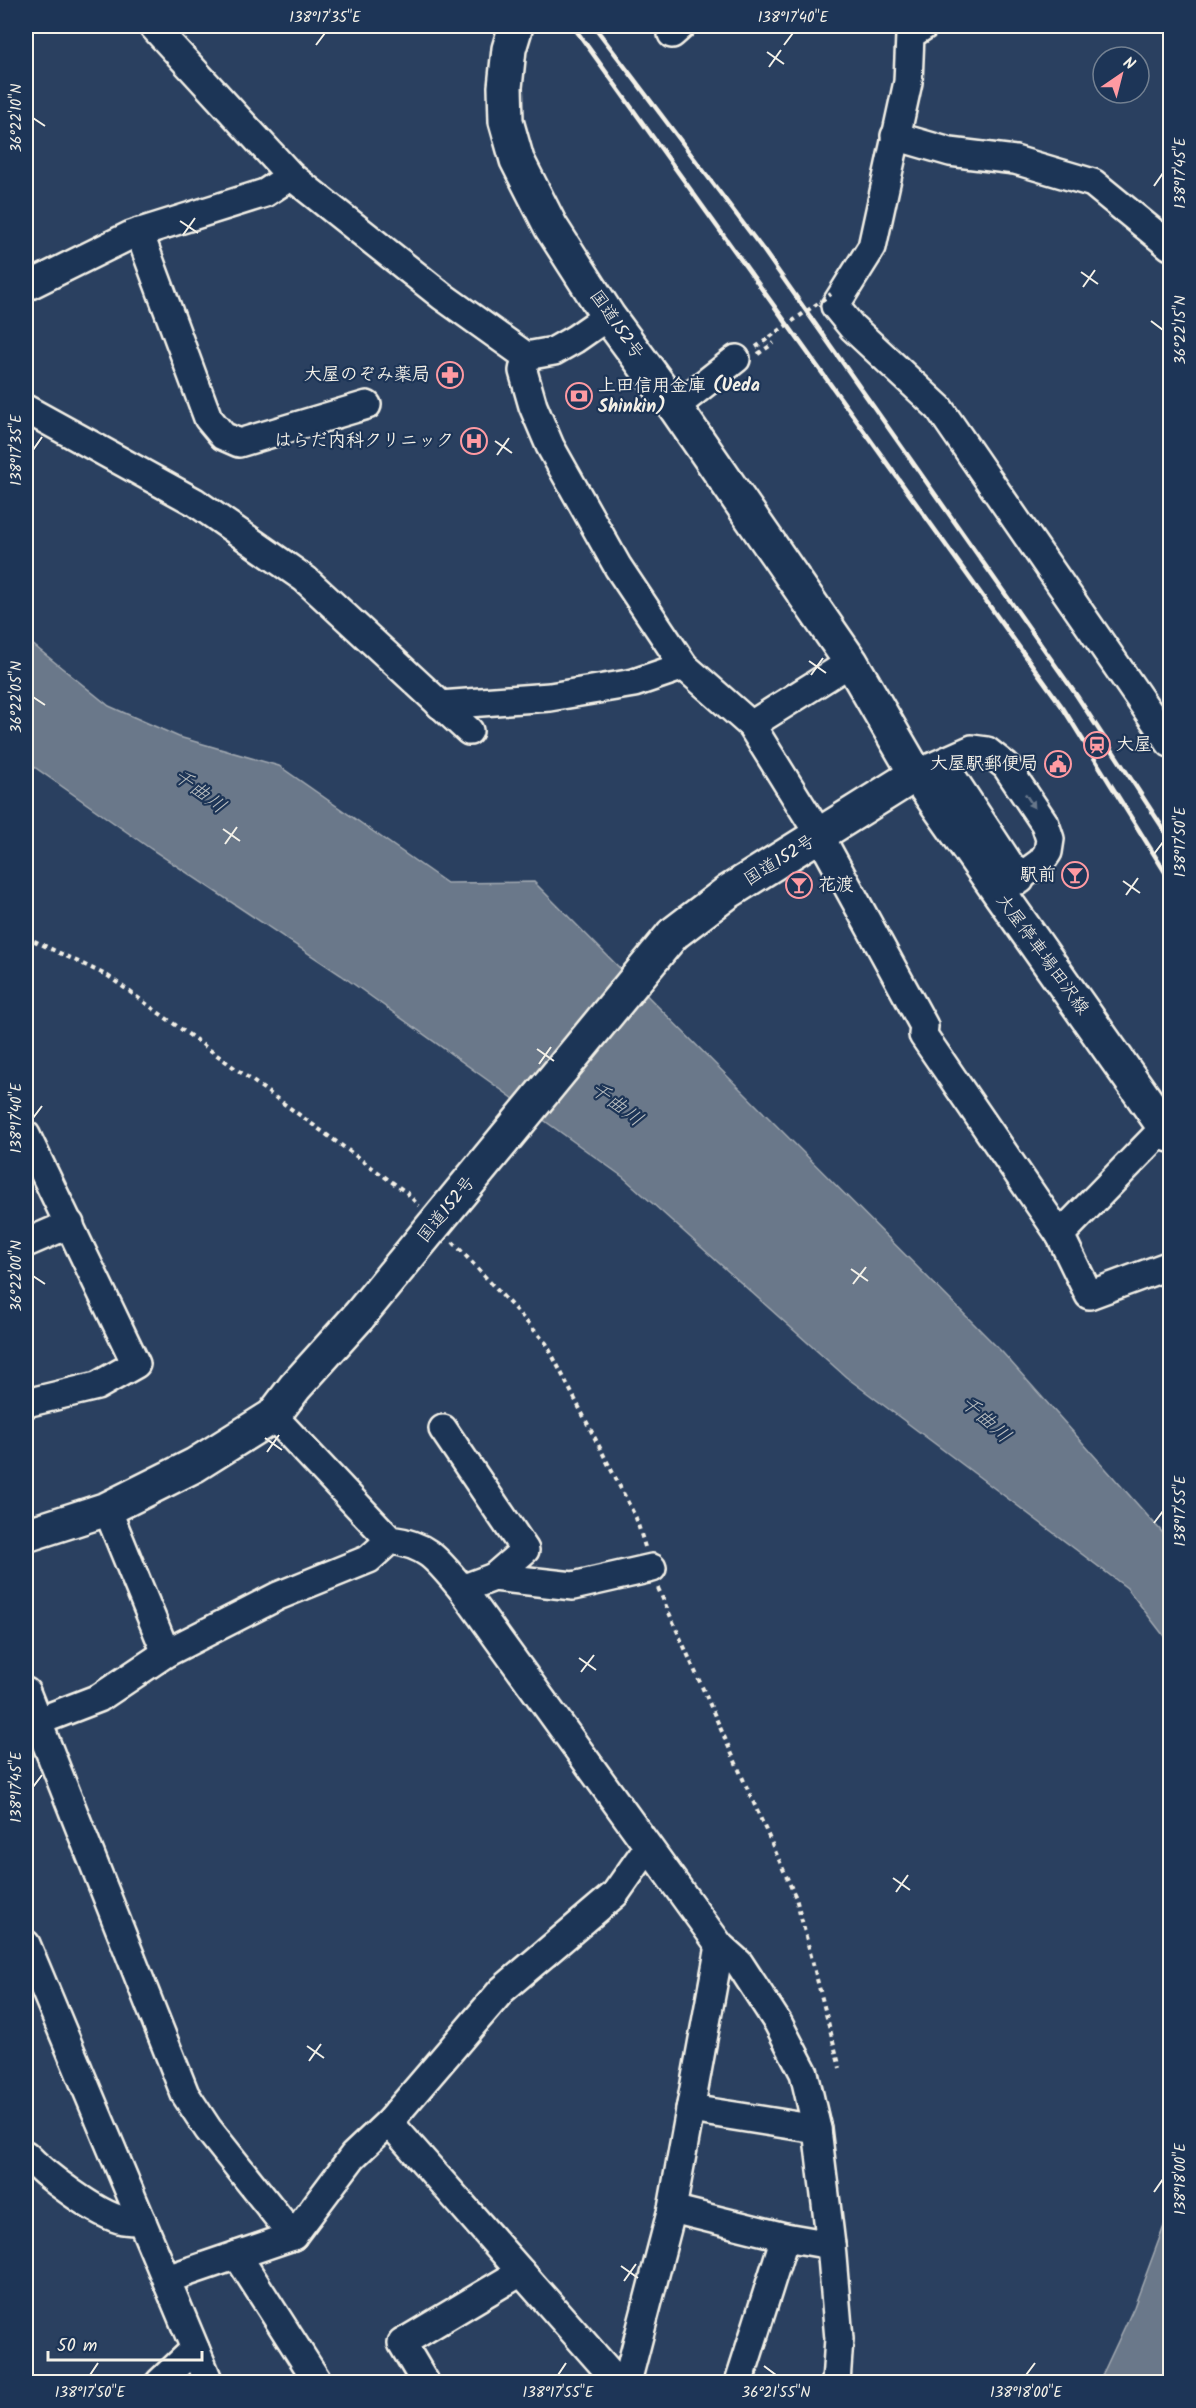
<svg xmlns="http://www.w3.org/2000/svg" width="1196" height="2408" font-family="Kalam,'Klee One',sans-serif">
<rect width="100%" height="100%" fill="#2a4060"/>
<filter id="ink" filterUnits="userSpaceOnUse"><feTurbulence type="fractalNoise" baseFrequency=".0167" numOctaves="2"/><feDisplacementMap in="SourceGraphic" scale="12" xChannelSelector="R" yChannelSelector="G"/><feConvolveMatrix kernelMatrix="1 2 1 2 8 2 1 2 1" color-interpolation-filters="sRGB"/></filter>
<g filter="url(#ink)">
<g fill="#6a788a" stroke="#a1a8b0" stroke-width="1.5">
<polygon points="26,639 109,706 179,737 279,766 447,883 534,882 1003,1353 1170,1541 1170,1644 1127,1588 846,1377 623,1177 341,975 151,849 26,761"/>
<polygon points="1170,2210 1170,2382 1099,2382 1134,2307"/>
</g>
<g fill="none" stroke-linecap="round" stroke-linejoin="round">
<defs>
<g id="minor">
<polyline points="153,26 291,176 442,296 526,356 554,351 575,339 608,316"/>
<polyline points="924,26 910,35 908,82 872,247 835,306 852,327 939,408 1170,743"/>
<polyline points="672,34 681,26"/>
<polyline points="895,136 950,152 1015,160 1093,183 1170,246"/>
<polyline points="139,232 208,418 223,436 239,443 367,405"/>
<polyline points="26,287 131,235 265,193 291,176"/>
<polyline points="526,356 523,371 533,406 550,446 618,567 684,666 751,725 820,836 924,1026 923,1035 1060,1235 1089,1295 1170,1265"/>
<polyline points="675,407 736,359"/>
<polyline points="26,409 195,502 305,579 469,731"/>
<polyline points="440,705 550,697 634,683 684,666"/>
<polyline points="751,725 851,662"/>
<polyline points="943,763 1020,880"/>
<polyline points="916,774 972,749 987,751 1006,766 1045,824 1050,839 1048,852 1041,862 998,893"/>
<polyline points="26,1135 136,1364 97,1386 26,1403"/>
<polyline points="1060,1235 1165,1127"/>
<polyline points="26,1243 70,1224"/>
<path d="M273,1416L390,1540C429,1545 438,1561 462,1589L720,1946L739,1963L778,2023L804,2073L817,2129L831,2245L839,2339L836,2382"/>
<polyline points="443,1429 525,1550 494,1577"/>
<polyline points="107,1509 166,1653"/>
<polyline points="462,1589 494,1577 573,1586 652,1568"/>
<polyline points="26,1692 185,2094 208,2129 293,2236"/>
<polyline points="26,1726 99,1698 166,1653 278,1596 369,1559 390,1540"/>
<polyline points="26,1944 209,2382"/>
<polyline points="690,2109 817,2129"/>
<polyline points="389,2122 618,2382"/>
<path d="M26,2155C44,2174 97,2215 123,2220C129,2221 136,2221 142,2221"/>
<polyline points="672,2209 785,2237 831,2245"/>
<polyline points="237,2255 318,2382"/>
<polyline points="167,2279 293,2236 353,2156 389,2122 502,1990 615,1894 648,1847"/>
<polyline points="160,2382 195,2349"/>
<polyline points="425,2382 402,2343 521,2272"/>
<polyline points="627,2382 672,2209 720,1946"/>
<polyline points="739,2382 785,2237"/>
</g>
<polyline id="major" points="916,774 1170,1135"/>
<g id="highway">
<polyline points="516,26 509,49 505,87 506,121 517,160 551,227 608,316 675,407 851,662 916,774 728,892 673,934"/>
<polyline points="26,1535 107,1509 195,1465 273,1416 295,1387 359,1316"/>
</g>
</defs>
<use href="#minor" stroke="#f4f1e8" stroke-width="32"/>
<use href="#major" stroke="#f4f1e8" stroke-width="38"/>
<use href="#highway" stroke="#f4f1e8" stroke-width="38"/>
<g stroke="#f4f1e8" stroke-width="4" stroke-dasharray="4.5 4.5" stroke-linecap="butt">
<polyline points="756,347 770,337"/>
<polyline points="758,354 774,343"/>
<polyline points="26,937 108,976 407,1193 419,1206"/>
<polyline points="453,1242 546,1343 636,1518 645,1547"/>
<polyline points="658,1588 796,1898 840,2068"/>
</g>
<use href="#minor" stroke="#1d3557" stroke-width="27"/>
<use href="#major" stroke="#1d3557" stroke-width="33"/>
<use href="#highway" stroke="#1d3557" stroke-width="33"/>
<g stroke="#f4f1e8" stroke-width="4.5">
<polyline points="573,26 1063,708 1170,880"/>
<polyline points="594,26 764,251 828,342 1077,696 1170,839"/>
</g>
<defs>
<polyline id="highway-bridge" points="359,1316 673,934"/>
</defs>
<use href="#highway-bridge" stroke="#f4f1e8" stroke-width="38" stroke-linecap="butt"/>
<polyline stroke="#f4f1e8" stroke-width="4" stroke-dasharray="4.5 4.5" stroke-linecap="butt" points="770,337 831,294"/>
<use href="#highway-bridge" stroke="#1d3557" stroke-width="33"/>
</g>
<defs><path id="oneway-solid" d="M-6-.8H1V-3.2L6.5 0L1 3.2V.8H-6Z" transform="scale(1.5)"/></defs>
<use fill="#68778a" href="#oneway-solid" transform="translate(1030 801) rotate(56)"/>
</g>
<path fill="none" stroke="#f4f1e8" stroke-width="2" d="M316,45L325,33M784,45L793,33M767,52L784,64M769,67L781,50M33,118L45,126M1154,186L1163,173M180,221L198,233M183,235L195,218M1081,272L1098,284M1083,287L1095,270M1151,321L1163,330M495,441L512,453M33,450L42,437M497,455L509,438M809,661L826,673M811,675L823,658M33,697L45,705M223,829L240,841M225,844L237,827M1154,854L1163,842M1123,881L1140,893M1126,895L1138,878M537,1049L554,1061M539,1064L551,1047M33,1118L42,1106M851,1269L868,1281M33,1276L45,1284M853,1284L866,1267M265,1438L282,1450M267,1452L279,1435M1154,1523L1163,1511M579,1658L596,1670M581,1672L594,1655M33,1787L42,1775M893,1878L910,1890M896,1892L908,1875M307,2046L324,2058M309,2061L321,2044M1154,2192L1163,2179M621,2266L638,2278M624,2281L636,2264M764,2366L776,2375M90,2375L98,2363M558,2375L566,2363M1026,2375L1035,2363"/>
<defs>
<symbol id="pharmacy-ring" viewBox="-11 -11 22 22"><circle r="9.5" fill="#1d3557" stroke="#ff9aa2" stroke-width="1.5"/><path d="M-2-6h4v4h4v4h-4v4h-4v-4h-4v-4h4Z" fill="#ff9aa2"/></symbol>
<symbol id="bank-ring" viewBox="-11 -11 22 22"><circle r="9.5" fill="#1d3557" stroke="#ff9aa2" stroke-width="1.5"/><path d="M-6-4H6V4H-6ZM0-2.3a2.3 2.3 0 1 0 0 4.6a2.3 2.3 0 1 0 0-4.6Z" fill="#ff9aa2"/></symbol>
<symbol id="hospital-ring" viewBox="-11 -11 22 22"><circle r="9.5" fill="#1d3557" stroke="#ff9aa2" stroke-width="1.5"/><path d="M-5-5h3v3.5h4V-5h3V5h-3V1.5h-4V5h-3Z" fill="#ff9aa2"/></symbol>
<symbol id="station-ring" viewBox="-11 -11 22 22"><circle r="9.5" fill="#1d3557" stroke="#ff9aa2" stroke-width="1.5"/><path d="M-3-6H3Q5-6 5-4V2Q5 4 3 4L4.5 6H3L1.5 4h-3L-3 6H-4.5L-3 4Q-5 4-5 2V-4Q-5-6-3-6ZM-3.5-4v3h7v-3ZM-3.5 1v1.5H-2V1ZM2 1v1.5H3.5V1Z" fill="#ff9aa2"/></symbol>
<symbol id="civic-ring" viewBox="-11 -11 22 22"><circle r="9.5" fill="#1d3557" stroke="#ff9aa2" stroke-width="1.5"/><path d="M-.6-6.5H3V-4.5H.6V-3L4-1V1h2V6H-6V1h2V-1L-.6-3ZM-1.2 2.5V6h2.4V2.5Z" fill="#ff9aa2"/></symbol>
<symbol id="bar-ring" viewBox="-11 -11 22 22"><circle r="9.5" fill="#1d3557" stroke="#ff9aa2" stroke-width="1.5"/><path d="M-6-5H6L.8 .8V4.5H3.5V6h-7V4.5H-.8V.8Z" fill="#ff9aa2"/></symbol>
</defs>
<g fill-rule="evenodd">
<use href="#pharmacy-ring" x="435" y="360" width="30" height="30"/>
<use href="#bank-ring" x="564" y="381" width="30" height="30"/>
<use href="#hospital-ring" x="459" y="426" width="30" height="30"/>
<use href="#station-ring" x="1082" y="730" width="30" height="30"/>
<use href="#civic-ring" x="1043" y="749" width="30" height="30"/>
<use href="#bar-ring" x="1060" y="860" width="30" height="30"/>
<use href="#bar-ring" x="784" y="870" width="30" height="30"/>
</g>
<g text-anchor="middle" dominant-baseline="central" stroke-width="4.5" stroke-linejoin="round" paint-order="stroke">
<g font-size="18" fill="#f4f1e8" stroke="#1d3557">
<text transform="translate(616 325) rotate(55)">国道152号</text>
<text transform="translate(780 861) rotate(-32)">国道152号</text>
<text transform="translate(1042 955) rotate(54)">大屋停車場田沢線</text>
<text transform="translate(447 1210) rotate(-51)">国道152号</text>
</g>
<g font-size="18" font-weight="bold" fill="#f4f1e8" stroke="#1d3557" text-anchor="end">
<text x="430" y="375">大屋のぞみ薬局</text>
<text x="598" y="386" text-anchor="start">上田信用金庫 (Ueda<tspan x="598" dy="21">Shinkin)</tspan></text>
<text x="454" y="441">はらだ内科クリニック</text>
<text x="1116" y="745" text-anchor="start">大屋</text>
<text x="1038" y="764">大屋駅郵便局</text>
<text x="1056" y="875">駅前</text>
<text x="818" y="885" text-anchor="start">花渡</text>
</g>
<g font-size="20" font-style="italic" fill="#bdc1c2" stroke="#1d3557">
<text transform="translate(199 792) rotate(37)">千曲川</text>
<text transform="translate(616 1105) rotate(37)">千曲川</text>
<text transform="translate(985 1420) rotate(42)">千曲川</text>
</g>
</g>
<rect width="1196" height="2408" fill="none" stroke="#1d3557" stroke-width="66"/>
<g transform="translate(1121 75) rotate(35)"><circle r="28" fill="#1d3557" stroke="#738091" stroke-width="1.5"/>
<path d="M0-4.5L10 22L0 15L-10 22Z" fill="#ff9aa2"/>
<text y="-9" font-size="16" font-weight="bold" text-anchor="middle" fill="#f4f1e8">N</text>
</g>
<path d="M48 2351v9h154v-9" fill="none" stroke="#f4f1e8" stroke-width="3"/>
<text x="57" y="2351" font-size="18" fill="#f4f1e8" stroke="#1d3557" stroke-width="4.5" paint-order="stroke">50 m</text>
<rect x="33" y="33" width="1130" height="2342" fill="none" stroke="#f4f1e8" stroke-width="2"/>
<g font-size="15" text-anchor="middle" fill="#f4f1e8">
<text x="325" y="22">138°17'35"E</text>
<text x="793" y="22">138°17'40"E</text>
<text transform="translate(16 118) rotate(-90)" y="5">36°22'10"N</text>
<text transform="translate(1180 173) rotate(-90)" y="5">138°17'45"E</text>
<text transform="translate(1180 330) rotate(-90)" y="5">36°22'15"N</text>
<text transform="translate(16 450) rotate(-90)" y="5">138°17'35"E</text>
<text transform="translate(16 697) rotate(-90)" y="5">36°22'05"N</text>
<text transform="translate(1180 842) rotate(-90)" y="5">138°17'50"E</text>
<text transform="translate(16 1118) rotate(-90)" y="5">138°17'40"E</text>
<text transform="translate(16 1276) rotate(-90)" y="5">36°22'00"N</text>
<text transform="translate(1180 1511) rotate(-90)" y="5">138°17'55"E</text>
<text transform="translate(16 1787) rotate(-90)" y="5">138°17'45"E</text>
<text transform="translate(1180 2179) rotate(-90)" y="5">138°18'00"E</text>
<text x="90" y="2397">138°17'50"E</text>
<text x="558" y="2397">138°17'55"E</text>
<text x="776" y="2397">36°21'55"N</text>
<text x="1026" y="2397">138°18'00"E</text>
</g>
</svg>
